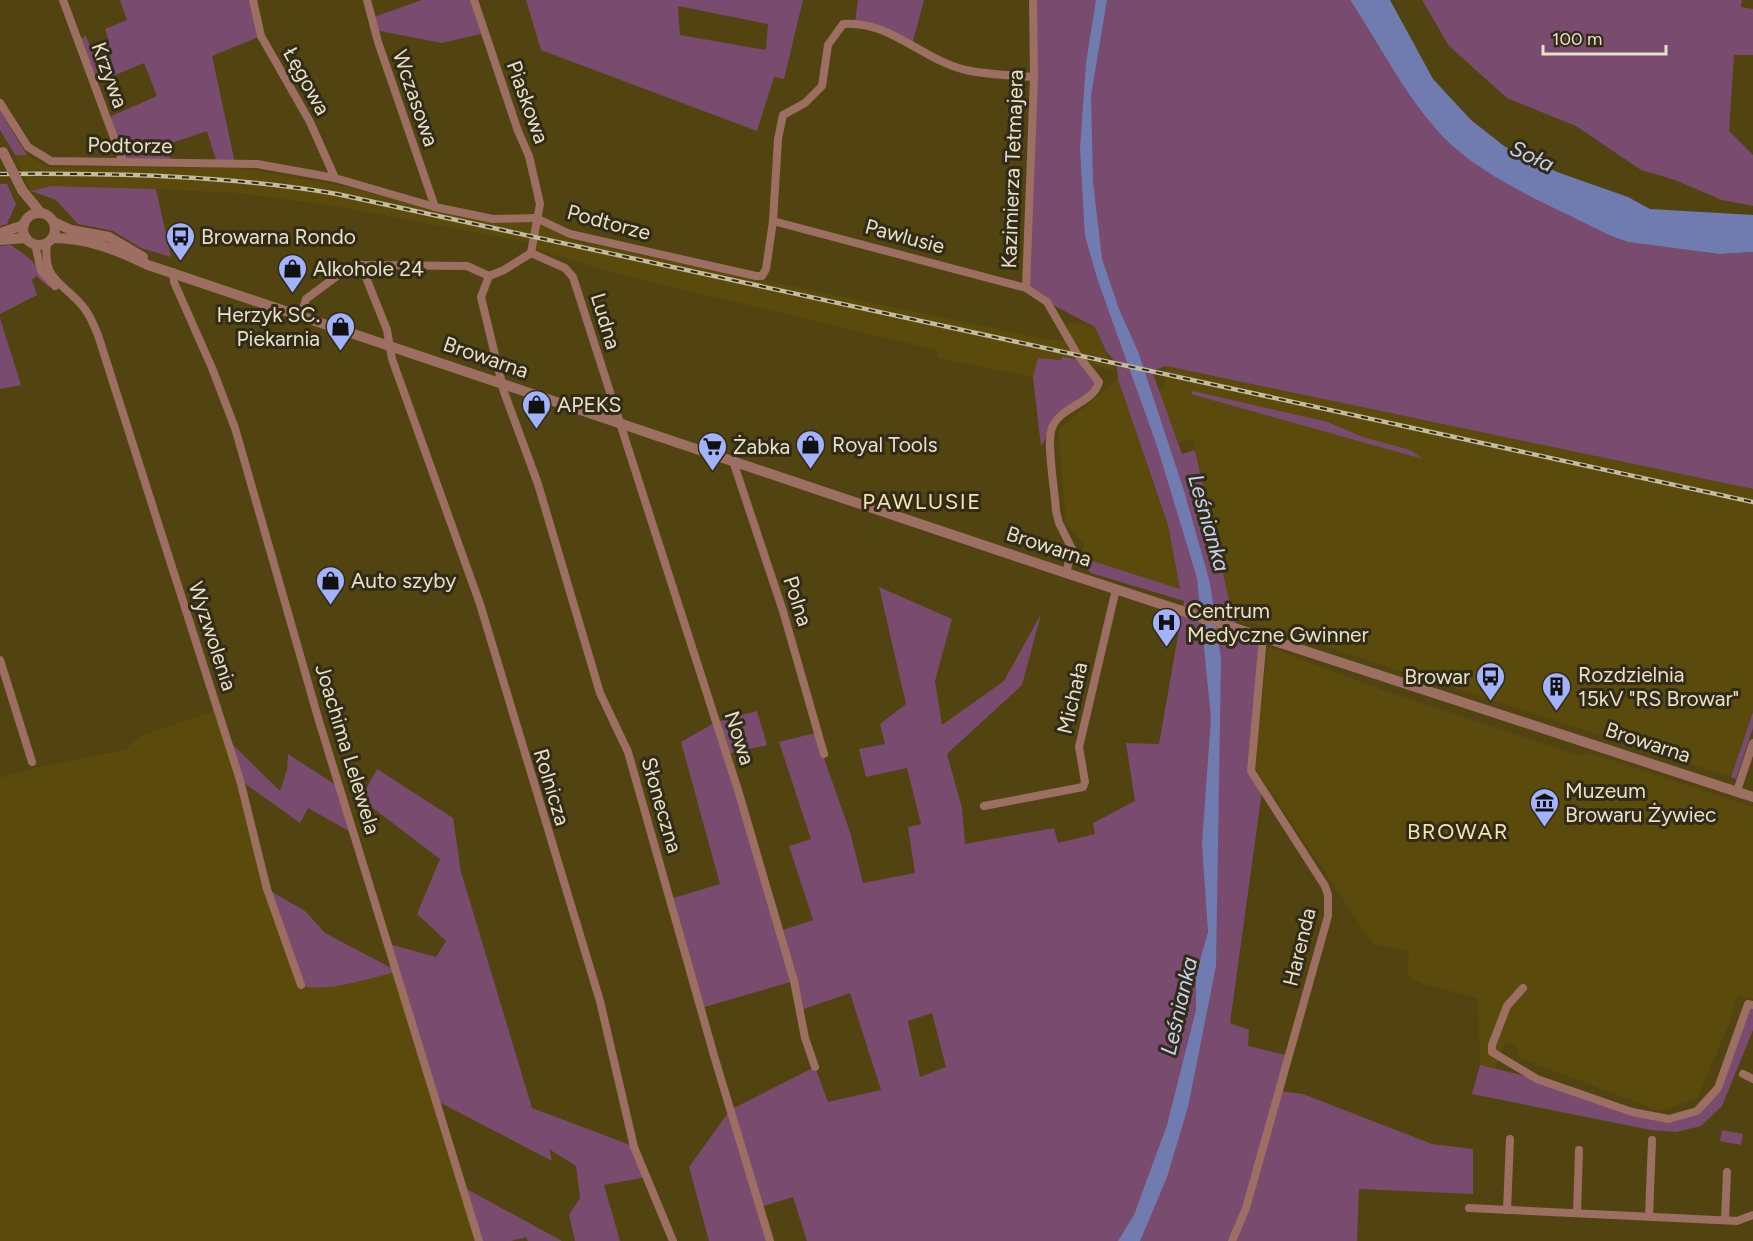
<svg xmlns="http://www.w3.org/2000/svg" width="1753" height="1241" font-family="Figtree,sans-serif">
<rect width="100%" height="100%" fill="#514411"/>
<g fill="#5a4b0c">
<polygon points="15,155 27,155 47,167 239,168 338,185 435,210 499,223 532,223 545,226 574,241 1041,338 1063,342 1069,322 1095,327 1115,371 1062,357 1061,360 1038,358 1033,377 938,358 937,350 622,275 538,250 528,242 340,207 239,193 156,189 51,186 31,191"/>
<polygon points="1166,366 1753,489 1753,712 1731,777 1233,617 1193,438 1177,443 1158,389 1164,387"/>
<polygon points="1118,379 1168,525 1180,590 1083,558 1084,544 1066,523 1058,430"/>
<polygon points="1268,647 1388,692 1568,752 1584,756 1586,752 1753,807 1753,999 1738,995 1729,1024 1697,1098 1660,1111 1520,1058 1516,1046 1504,1043 1495,1071 1480,1065 1478,998 1420,983 1407,974 1409,951 1373,944 1254,766"/>
<polygon points="218,710 267,889 301,985 398,971 479,1241 0,1241 0,778 33,768 125,750 140,736"/>
</g>
<g fill="#794b6f" fill-rule="evenodd">
<polygon points="120,0 253,0 261,36 212,56 235,163 217,163 207,131 169,144 170,163 123,162 107,118 157,96 144,63 94,84 78,40 86,36 91,49 109,42 105,29 127,20"/>
<polygon points="422,0 474,0 485,33 442,43 375,30 371,18"/>
<path d="M526,0H803L784,79L774,77L757,131L541,50ZM678,6L768,24L766,50L680,35Z"/>
<polygon points="858,0 924,0 912,45 855,23"/>
<path d="M1033,0H1350L1379,43L1479,167L1611,236L1628,242L1719,254L1753,252V489L1166,366L1152,371L1182,454L1195,450L1233,617L1240,629L1263,637L1251,771L1262,791L1230,1023L1249,1030L1248,1046L1289,1056L1279,1091L1303,1094L1432,1144L1473,1149V1194L1359,1189L1357,1241H807L793,1197L760,1207L770,1241H709L689,1167L730,1110L815,1067L828,1102L881,1090L850,993L801,1010L794,981L701,1008L670,899L720,884L681,742L716,722L757,711L767,745L727,754L780,931L813,920L789,846L811,839L779,742L815,733L850,832L863,883L915,873L908,827L921,824L907,768L866,777L859,749L885,744L880,724L906,704L879,587L952,619L935,681L942,725L1004,681L1041,614L1022,685L947,754L962,808L965,844L1054,828L1058,843L1095,834L1093,823L1135,801L1126,743L1159,744L1184,601L1091,573L1081,561L1083,558L1180,589L1168,525L1118,379L1116,363L1106,351L1095,327L1047,302L1026,288ZM932,1013L946,1067L920,1077L908,1021Z"/>
<polygon points="1422,0 1742,0 1741,7 1753,9 1753,55 1734,55 1729,131 1753,155 1753,206 1722,200 1675,180 1641,170 1576,126 1507,98 1449,46"/>
<polygon points="0,111 27,155 15,155 0,130"/>
<polygon points="0,184 7,184 16,204 7,224 0,226"/>
<polygon points="51,186 156,189 171,257 141,248 113,231 78,224 56,200 31,191"/>
<path d="M10,245C29,255 41,269 50,288L36,276L32,280L37,295L0,314V246Z"/>
<polygon points="0,318 21,385 0,389"/>
<path d="M1062,357L1075,359L1095,378C1095,398 1065,403 1054,416C1046,425 1049,438 1041,446L1033,377L1038,358L1061,360Z"/>
<polygon points="1193,391 1328,422 1363,437 1410,450 1423,459 1191,394"/>
<polygon points="1753,712 1753,728 1736,779 1731,777"/>
<polygon points="228,740 280,791 287,770 288,754 342,789 356,835 308,808 300,823 240,780"/>
<path d="M377,769L453,818L461,872L532,1108L630,1145L646,1177L604,1185L620,1241H575L569,1215L580,1198L576,1166L549,1149L552,1161L437,1101L397,972C372,977 325,994 301,985L267,889L305,911L325,933L397,971L389,944L436,957L446,941L417,914L440,859L361,799Z"/>
<polygon points="1748,1004 1753,1005 1753,1030 1722,1106 1701,1126 1676,1132 1651,1130 1472,1094 1480,1065 1537,1079 1669,1119 1697,1111 1718,1088"/>
<polygon points="1722,1130 1743,1134 1741,1145 1720,1141"/>
<polygon points="463,1187 562,1241 528,1241 526,1237 511,1241 479,1241"/>
</g>
<g fill="#707cb0">
<polygon points="1096,0 1107,0 1091,96 1093,182 1102,259 1119,309 1139,354 1185,494 1210,583 1221,659 1216,966 1188,1107 1167,1177 1140,1241 1118,1241 1134,1215 1167,1125 1196,1010 1196,974 1208,932 1202,844 1211,718 1197,578 1157,446 1098,281 1085,236 1080,149 1086,63"/>
<path d="M1350,0H1390L1433,79L1471,120L1504,146L1557,172L1628,197L1650,209L1753,215V252L1719,254L1628,242L1611,236C1554,206 1478,178 1436,129C1402,90 1379,43 1350,0Z"/>
</g>
<g fill="none" stroke-linecap="round" stroke-linejoin="round">
<g stroke="#9d6e62" stroke-width="8">
<polyline points="63,0 123,162"/>
<polyline points="253,0 261,36 310,122 335,178"/>
<polyline points="367,0 378,42 435,207"/>
<path d="M1033,0L1034,77L1026,288L1047,302L1077,354L1099,382C1093,405 1057,406 1051,431C1047,448 1055,491 1056,511L1059,523L1072,549L1066,573"/>
<path d="M0,103L28,147L51,161L257,164L335,178L435,207L493,219L536,218L570,234L756,276H762L766,269L773,221L778,139L783,115L805,103L822,86L828,45L843,24C890,20 922,60 966,70C988,75 1012,75 1034,77"/>
<polyline points="773,221 1026,288"/>
<path d="M47,243C43,278 58,280 79,302C88,311 93,323 98,335L240,780L267,889L301,985"/>
<polyline points="35,244 41,271 55,286"/>
<polyline points="531,253 565,268 573,277 738,790 794,981 805,1038 815,1067"/>
<polyline points="361,265 387,330 392,359 480,604 600,1001 634,1147 673,1241"/>
<polyline points="173,272 174,282 212,368 235,428 319,721 479,1241"/>
<polyline points="489,276 481,297 504,392 538,484 600,693 628,752 715,1059 770,1241"/>
<polyline points="301,315 306,299 341,273 361,265 467,266 489,276 504,270 531,253 540,204 529,156 518,131 474,0"/>
<polyline points="733,461 783,611 824,754"/>
<polyline points="0,660 32,762"/>
<polyline points="1737,791 1753,743"/>
<polyline points="984,806 1083,787 1085,782 1079,747 1116,589"/>
<polyline points="1523,988 1507,1006 1492,1045 1492,1052 1537,1079 1632,1112 1669,1119 1697,1111 1718,1088 1748,1004 1753,1005"/>
<polyline points="1743,1074 1753,1079"/>
<polyline points="1469,1208 1737,1221 1753,1215"/>
<polyline points="1507,1210 1510,1139"/>
<polyline points="1577,1213 1579,1150"/>
<polyline points="1649,1216 1652,1140"/>
<polyline points="1725,1220 1727,1172"/>
<polyline points="1232,1241 1246,1208 1328,916 1328,895 1325,886 1251,771 1263,637"/>
</g>
<g stroke="#9d6e62" stroke-width="10">
<polyline points="22,190 40,212"/>
<circle cx="39" cy="229" r="16"/>
<polyline points="54,222 71,230 109,237 143,257"/>
<polyline points="0,233 24,225"/>
<path d="M53,238C88,238 117,250 148,265L1066,573L1753,797"/>
<polyline points="0,240 26,238"/>
</g>
<defs>
<path id="rail" d="M0,174C112,173 226,175 337,194L1753,502"/>
</defs>
<use href="#rail" stroke="#c4bb9c" stroke-width="4.5"/>
<use href="#rail" stroke="#312b17" stroke-width="2" stroke-dasharray="7" stroke-linecap="butt"/>
<polyline stroke="#9d6e62" stroke-width="10" points="3,152 22,190"/>
</g>
<defs>
<symbol id="bus-pin" viewBox="-11 -11 22 30"><path d="M0 17L-7.5 6A9.5 9.5 0 1 1 7.5 6Z" fill="#a2b2fd" stroke="#312b17"/><path d="M-5-6H5V4H4V6H2V4H-2V6H-4V4H-5ZM-3.5-4V0h7V-4ZM-3.5 1.2v1.5H-2V1.2ZM2 1.2v1.5H3.5V1.2Z" fill="#111"/></symbol>
<symbol id="shop-pin" viewBox="-11 -11 22 30"><path d="M0 17L-7.5 6A9.5 9.5 0 1 1 7.5 6Z" fill="#a2b2fd" stroke="#312b17"/><path d="M-5-2.5h2.3a2.7 3.5 0 0 1 5.4 0H5L5.5 6h-11ZM-1.5-2.5h3a1.5 2.3 0 0 0-3 0Z" fill="#111"/></symbol>
<symbol id="supermarket-pin" viewBox="-11 -11 22 30"><path d="M0 17L-7.5 6A9.5 9.5 0 1 1 7.5 6Z" fill="#a2b2fd" stroke="#312b17"/><path d="M-6-5.5h2.5l.6 2H6L4.5 2H-2.5L-4.4-4H-6ZM-1.5 3.2a1.3 1.3 0 1 0 .1 0ZM3 3.2a1.3 1.3 0 1 0 .1 0Z" fill="#111"/></symbol>
<symbol id="hospital-pin" viewBox="-11 -11 22 30"><path d="M0 17L-7.5 6A9.5 9.5 0 1 1 7.5 6Z" fill="#a2b2fd" stroke="#312b17"/><path d="M-5-5h3v3.5h4V-5h3V5h-3V1.5h-4V5h-3Z" fill="#111"/></symbol>
<symbol id="building-pin" viewBox="-11 -11 22 30"><path d="M0 17L-7.5 6A9.5 9.5 0 1 1 7.5 6Z" fill="#a2b2fd" stroke="#312b17"/><path d="M-4-6H4V6H1V3H-1V6H-4ZM-2.5-4.3h1.7v1.8h-1.7ZM.8-4.3h1.7v1.8H.8ZM-2.5-1h1.7V.8h-1.7ZM.8-1h1.7V.8H.8Z" fill="#111"/></symbol>
<symbol id="museum-pin" viewBox="-11 -11 22 30"><path d="M0 17L-7.5 6A9.5 9.5 0 1 1 7.5 6Z" fill="#a2b2fd" stroke="#312b17"/><path d="M0-6L6-3V-2H-6V-3ZM-5-1h2V3h-2ZM-1-1h2V3h-2ZM3-1h2V3H3ZM-6 4H6V6H-6Z" fill="#111"/></symbol>
</defs>
<g fill-rule="evenodd">
<use href="#bus-pin" x="164" y="220" width="33" height="45"/>
<use href="#shop-pin" x="276" y="252" width="33" height="45"/>
<use href="#shop-pin" x="324" y="310" width="33" height="45"/>
<use href="#shop-pin" x="520" y="388" width="33" height="45"/>
<use href="#shop-pin" x="794" y="428" width="33" height="45"/>
<use href="#supermarket-pin" x="696" y="430" width="33" height="45"/>
<use href="#shop-pin" x="314" y="564" width="33" height="45"/>
<use href="#hospital-pin" x="1150" y="606" width="33" height="45"/>
<use href="#bus-pin" x="1474" y="660" width="33" height="45"/>
<use href="#building-pin" x="1540" y="670" width="33" height="45"/>
<use href="#museum-pin" x="1528" y="786" width="33" height="45"/>
</g>
<g text-anchor="middle" dominant-baseline="central" stroke-width="6" stroke-linejoin="round" paint-order="stroke">
<g font-size="21" fill="#e8e1c8" stroke="#312b17">
<text transform="translate(110 75) rotate(70)">Krzywa</text>
<text transform="translate(307 81) rotate(61)">Łęgowa</text>
<text transform="translate(416 98) rotate(71)">Wczasowa</text>
<text transform="translate(528 102) rotate(70)">Piaskowa</text>
<text transform="translate(130 145) rotate(1)">Podtorze</text>
<text transform="translate(1012 169) rotate(-88)">Kazimierza Tetmajera</text>
<text transform="translate(609 222) rotate(15)">Podtorze</text>
<text transform="translate(905 236) rotate(15)">Pawlusie</text>
<text transform="translate(606 321) rotate(73)">Ludna</text>
<text transform="translate(486 357) rotate(19)">Browarna</text>
<text transform="translate(1049 546) rotate(18)">Browarna</text>
<text transform="translate(798 601) rotate(72)">Polna</text>
<text transform="translate(213 636) rotate(72)">Wyzwolenia</text>
<text transform="translate(1072 698) rotate(-77)">Michała</text>
<text transform="translate(740 738) rotate(72)">Nowa</text>
<text transform="translate(1648 742) rotate(18)">Browarna</text>
<text transform="translate(348 749) rotate(73)">Joachima Lelewela</text>
<text transform="translate(552 787) rotate(73)">Rolnicza</text>
<text transform="translate(662 805) rotate(74)">Słoneczna</text>
<text transform="translate(1299 947) rotate(-76)">Harenda</text>
</g>
<g font-size="21" fill="#e8e1c8" stroke="#312b17" text-anchor="start">
<text x="201" y="236">Browarna Rondo</text>
<text x="313" y="268">Alkohole 24</text>
<text x="320" y="314" text-anchor="end">Herzyk SC.<tspan x="320" dy="24">Piekarnia</tspan></text>
<text x="557" y="404">APEKS</text>
<text x="832" y="444">Royal Tools</text>
<text x="733" y="446">Żabka</text>
<text x="351" y="580">Auto szyby</text>
<text x="1187" y="610">Centrum<tspan x="1187" dy="24">Medyczne Gwinner</tspan></text>
<text x="1578" y="674">Rozdzielnia<tspan x="1578" dy="24">15kV "RS Browar"</tspan></text>
<text x="1470" y="676" text-anchor="end">Browar</text>
<text x="1565" y="790">Muzeum<tspan x="1565" dy="24">Browaru Żywiec</tspan></text>
</g>
<g font-size="22" font-style="italic" fill="#c9d1f1" stroke="#312b17">
<text transform="translate(1532 156) rotate(25)">Soła</text>
<text transform="translate(1209 523) rotate(74)">Leśnianka</text>
<text transform="translate(1179 1006) rotate(-77)">Leśnianka</text>
</g>
<g font-size="22" letter-spacing="1.5" fill="#f2e3af" stroke="#312b17">
<text x="922" y="501">PAWLUSIE</text>
<text x="1458" y="831">BROWAR</text>
</g>
</g>
<path d="M1543 45v9h123v-9" fill="none" stroke="#e8e1c8" stroke-width="3"/>
<text x="1552" y="45" font-size="18" fill="#e8e1c8" stroke="#312b17" stroke-width="4.5" paint-order="stroke">100 m</text>
</svg>
